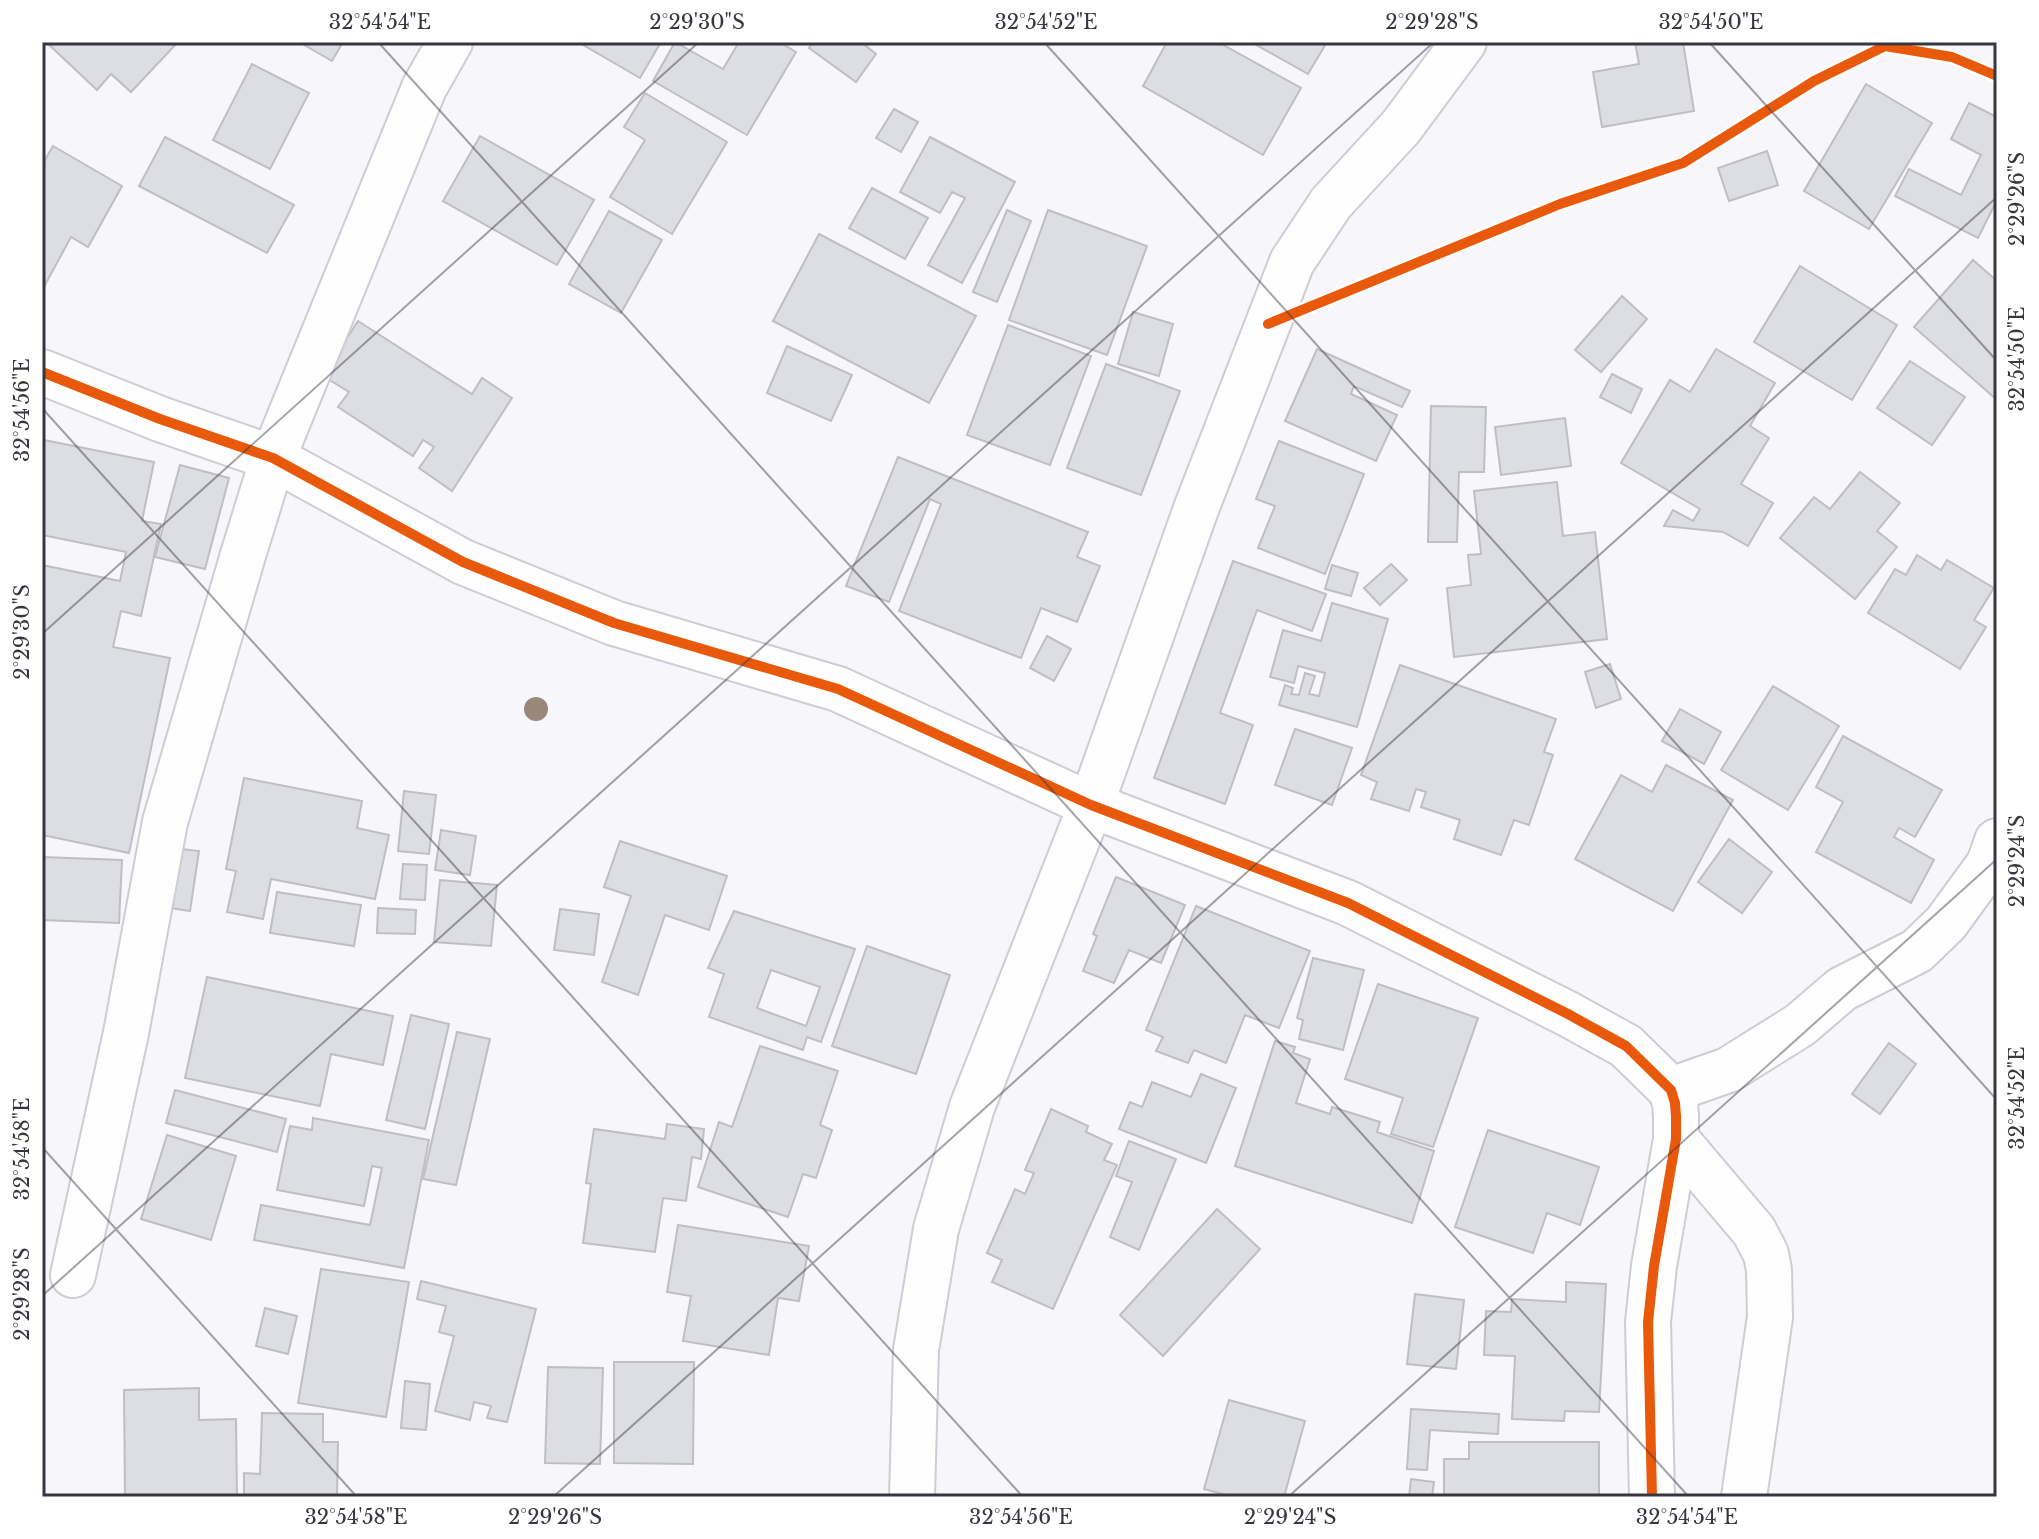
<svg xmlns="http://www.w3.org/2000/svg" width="2039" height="1539" font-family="'Libre Baskerville',serif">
<rect width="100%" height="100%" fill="#f6f6fb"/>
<g fill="#dddde4" stroke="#bfbec5" stroke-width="2" fill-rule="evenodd">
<polygon points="46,42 178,42 131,92 111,74 97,90"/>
<polygon points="299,42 343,42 332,61"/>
<polygon points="578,42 661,42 640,78"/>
<polygon points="675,42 723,69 739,42 779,42 796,52 747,135 653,81"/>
<polygon points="813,42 861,42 876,54 856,82 809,48"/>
<polygon points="1167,42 1218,42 1301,88 1263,155 1143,86"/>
<polygon points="1251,42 1327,42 1308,74"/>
<polygon points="1635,42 1683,42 1694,111 1602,127 1593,72 1639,64"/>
<polygon points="252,64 309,93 270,169 213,140"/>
<polygon points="1866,84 1932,123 1869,229 1804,191"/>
<polygon points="645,93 727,142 672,234 610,197 645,140 624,127"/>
<polygon points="1969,103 1997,117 1997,200 1978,238 1895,196 1909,169 1961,195 1981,155 1951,139"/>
<polygon points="894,109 918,122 901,152 876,138"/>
<polygon points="480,136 594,200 557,265 443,201"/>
<polygon points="165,137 294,205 267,253 139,186"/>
<polygon points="930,137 1015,182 962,283 928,265 965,198 952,192 940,213 900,192"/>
<polygon points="53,146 122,186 88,247 71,237 45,285 42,283 42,165"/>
<polygon points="1767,151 1778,185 1729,201 1718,168"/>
<polygon points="872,188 928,218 905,259 849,228"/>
<polygon points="1007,210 1031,221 997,302 973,292"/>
<polygon points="1048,210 1147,246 1107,355 1009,320"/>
<polygon points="609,211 662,240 621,313 569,284"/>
<polygon points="819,234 976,316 929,403 773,321"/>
<polygon points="1973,260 1997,281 1997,400 1914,327"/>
<polygon points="1800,266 1897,325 1852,400 1754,342"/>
<polygon points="1622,296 1647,319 1601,372 1575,350"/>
<polygon points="1133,312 1173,324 1159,376 1118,364"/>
<polygon points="358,321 472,394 482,378 512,398 452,491 419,468 434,447 423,440 413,456 338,407 349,392 323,376"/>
<polygon points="1008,325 1091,356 1050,465 967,435"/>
<polygon points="787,346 852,375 831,421 767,393"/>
<polygon points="1317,349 1410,391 1402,407 1354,386 1351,394 1397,415 1376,461 1285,421"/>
<polygon points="1716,349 1775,383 1750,426 1769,438 1741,484 1773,503 1748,546 1723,532 1664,526 1673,510 1693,521 1700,509 1621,463 1670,380 1690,392"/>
<polygon points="1910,361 1965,397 1932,445 1877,408"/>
<polygon points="1106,364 1180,391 1141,495 1067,468"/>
<polygon points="1612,374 1642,389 1631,413 1600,397"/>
<polygon points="1431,406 1486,407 1484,472 1459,472 1457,542 1428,542"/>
<polygon points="1565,418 1571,466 1501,475 1495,427"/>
<polygon points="44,440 154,462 142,521 161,524 141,616 121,611 113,647 170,658 129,853 42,835 42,565 120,581 126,552 42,535 42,450"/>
<polygon points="1279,441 1364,474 1325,574 1258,548 1275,506 1256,499"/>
<polygon points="898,457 1088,532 1077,557 1100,566 1077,622 1041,608 1021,658 899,611 941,504 930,499 889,602 846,586"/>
<polygon points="180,465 229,478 205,569 155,557"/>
<polygon points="1860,472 1900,503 1877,531 1897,547 1855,599 1780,538 1814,497 1830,509"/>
<polygon points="1557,482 1563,536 1595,532 1607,639 1454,657 1447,588 1471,585 1468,555 1481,554 1474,491"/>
<polygon points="1917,555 1941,570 1947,560 1994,588 1974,620 1986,627 1960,669 1868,613 1895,569 1906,575"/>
<polygon points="1233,561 1326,594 1312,631 1257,610 1220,713 1253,725 1225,804 1154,778"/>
<polygon points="1391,564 1407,580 1380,605 1364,588"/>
<polygon points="1332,565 1358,573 1351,596 1325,589"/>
<polygon points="1332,603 1388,619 1357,727 1279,705 1285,685 1293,688 1291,694 1299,695 1305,673 1315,676 1309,694 1319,696 1325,673 1298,666 1294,683 1270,677 1283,630 1321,641"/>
<polygon points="1047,636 1071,649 1054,681 1030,668"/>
<polygon points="1610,664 1621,699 1596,708 1585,672"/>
<polygon points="1400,665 1556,719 1544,752 1553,755 1529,825 1514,820 1501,855 1454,839 1460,820 1421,807 1426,792 1416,789 1409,811 1371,799 1377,782 1361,775"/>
<polygon points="1773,686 1839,726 1788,810 1721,770"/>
<polygon points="1680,709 1721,732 1704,764 1662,741"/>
<polygon points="1295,729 1352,748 1332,805 1275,785"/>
<polygon points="1843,736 1942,790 1915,837 1899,828 1894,837 1934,860 1911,903 1816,852 1843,802 1816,787"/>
<polygon points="1666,765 1733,800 1673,911 1575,859 1621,775 1652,792"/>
<polygon points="244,778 362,801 357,828 389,835 375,899 271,879 263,919 227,912 236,871 226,869"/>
<polygon points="404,791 436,795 429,854 398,851"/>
<polygon points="441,830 476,836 470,875 435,870"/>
<polygon points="1729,839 1772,872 1742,913 1698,882"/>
<polygon points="620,841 727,876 709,930 665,915 638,995 602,982 631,896 604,887"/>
<polygon points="173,848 199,851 190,911 164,907"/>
<polygon points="42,857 122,860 119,923 42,920"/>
<polygon points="403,864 427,865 425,900 400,899"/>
<polygon points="1116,877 1185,905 1161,963 1129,950 1114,983 1083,971 1097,936 1093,934"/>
<polygon points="440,880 497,885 491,946 434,942"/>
<polygon points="277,892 361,905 354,946 270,933"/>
<polygon points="1196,906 1310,951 1279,1028 1245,1015 1226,1063 1194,1050 1188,1063 1156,1051 1163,1037 1146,1030"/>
<polygon points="378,908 416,910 415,934 377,933"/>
<polygon points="560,909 599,914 594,955 554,950"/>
<path d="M734,911L855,949L821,1042L807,1037L803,1050L709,1017L724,974L708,968ZM771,970L820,987L806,1026L757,1008Z"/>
<polygon points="867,946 950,975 916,1074 832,1046"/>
<polygon points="1313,958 1364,970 1343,1050 1299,1039 1303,1020 1297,1018"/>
<polygon points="207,977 393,1016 383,1065 331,1054 320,1106 185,1078"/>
<polygon points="1378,984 1478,1018 1433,1147 1391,1134 1403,1098 1345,1079"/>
<polygon points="411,1015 449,1024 425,1129 386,1120"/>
<polygon points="457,1032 490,1039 456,1185 423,1179"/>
<polygon points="1275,1041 1295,1047 1293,1053 1310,1059 1296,1103 1330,1114 1332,1107 1380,1122 1377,1132 1434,1151 1412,1223 1235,1166"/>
<polygon points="1889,1043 1916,1064 1880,1114 1852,1094"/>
<polygon points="760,1046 838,1071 820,1125 832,1130 816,1178 803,1174 788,1217 698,1187 719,1122 732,1127"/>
<polygon points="1201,1074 1236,1088 1206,1163 1119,1129 1130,1102 1142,1107 1152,1082 1191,1097"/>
<polygon points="175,1090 286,1119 277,1152 166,1123"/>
<polygon points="1051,1109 1088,1126 1086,1132 1112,1144 1104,1160 1117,1165 1053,1309 992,1282 1002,1260 987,1253 1015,1189 1025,1194 1034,1173 1025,1170"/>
<polygon points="313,1118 429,1140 404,1268 254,1240 261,1205 370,1225 382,1168 372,1166 364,1206 277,1190 290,1126 312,1130"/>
<polygon points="667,1124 704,1129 701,1159 692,1157 686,1201 663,1198 655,1252 583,1243 591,1184 586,1183 594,1129 665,1139"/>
<polygon points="1488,1130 1599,1167 1580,1225 1547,1213 1533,1253 1455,1227"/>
<polygon points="167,1135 236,1156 211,1240 141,1219"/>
<polygon points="1129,1141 1176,1159 1139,1250 1110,1237 1132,1182 1116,1176"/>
<polygon points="1217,1209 1260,1249 1163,1356 1120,1315"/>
<polygon points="678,1225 809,1246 799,1301 778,1298 769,1355 683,1341 691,1296 667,1292"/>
<polygon points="321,1269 409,1282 386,1417 298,1403"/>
<polygon points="421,1281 536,1309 507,1422 487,1418 491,1406 474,1402 470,1420 435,1411 454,1336 439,1332 446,1306 417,1299"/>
<polygon points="1566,1282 1606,1284 1599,1412 1565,1411 1564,1421 1512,1419 1515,1356 1484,1355 1486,1311 1511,1312 1512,1299 1566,1302"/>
<polygon points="1415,1294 1464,1300 1456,1369 1407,1364"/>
<polygon points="265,1308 297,1316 288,1354 256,1346"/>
<polygon points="614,1362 694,1362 693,1464 614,1463"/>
<polygon points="548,1367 603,1368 600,1464 545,1463"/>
<polygon points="405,1381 430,1384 426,1430 401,1428"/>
<polygon points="199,1388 199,1420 236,1419 237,1497 125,1497 124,1390"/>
<polygon points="1229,1400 1305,1421 1284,1497 1234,1497 1204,1489"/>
<polygon points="1411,1409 1499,1414 1498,1434 1430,1430 1427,1470 1407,1469"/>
<polygon points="262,1413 323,1414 323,1442 338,1442 337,1497 244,1497 244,1473 260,1474"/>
<polygon points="1469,1442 1599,1442 1599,1497 1444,1497 1444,1459 1469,1459"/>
<polygon points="1411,1479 1434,1482 1432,1497 1409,1497"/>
</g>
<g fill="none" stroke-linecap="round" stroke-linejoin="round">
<defs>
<g id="street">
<polyline points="42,372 160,419 273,458 463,562 614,623 838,689 1091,805 1348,903 1568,1014 1626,1046 1671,1090 1675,1103 1676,1116 1676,1139 1654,1266 1648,1322 1652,1497"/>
<polyline points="1671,1090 1728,1070 1800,1025 1842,989 1917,951 1946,923 1989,864 1997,841"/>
<polyline points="1676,1139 1754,1231 1766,1254 1769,1270 1770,1317 1744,1497"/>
<polyline points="73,1275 126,1033 165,822 243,555 273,458 424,88 450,42"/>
<polyline points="912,1497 916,1350 936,1229 972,1107 1091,805 1196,509 1292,262 1331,203 1401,127 1464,42"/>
</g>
</defs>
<use href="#street" stroke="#cdcdd3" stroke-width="48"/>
<use href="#street" stroke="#fefefe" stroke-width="44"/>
<defs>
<g id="cycleway">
<polyline points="1268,324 1560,204 1683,163 1814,81 1885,46 1952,57 1997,76"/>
<polyline points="42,372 160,419 273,458 463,562 614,623 838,689 1091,805 1348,903 1568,1014 1626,1046 1671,1090 1675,1103 1676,1116 1676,1139 1654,1266 1648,1322 1652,1497"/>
</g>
</defs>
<use href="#cycleway" stroke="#fff" stroke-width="15"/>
<use href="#cycleway" stroke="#e8590c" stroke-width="10"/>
</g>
<circle fill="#9a877b" cx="536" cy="709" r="12"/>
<path fill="none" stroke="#37363f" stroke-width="2" stroke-opacity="0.45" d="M378,42L1689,1497M1044,42L1997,1100M1709,42L1997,361M42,408L1023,1497M42,634L699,42M42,1147L357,1497M42,1296L1434,42M553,1497L1997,197M1288,1497L1997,859"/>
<rect width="2039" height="1539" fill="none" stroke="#ffffff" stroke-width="88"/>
<rect x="44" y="44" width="1951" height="1451" fill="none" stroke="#37363f" stroke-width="3"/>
<g font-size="20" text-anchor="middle" fill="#37363f">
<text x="380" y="29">32°54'54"E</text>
<text x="697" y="29">2°29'30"S</text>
<text x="1046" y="29">32°54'52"E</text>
<text x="1432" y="29">2°29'28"S</text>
<text x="1711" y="29">32°54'50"E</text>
<text transform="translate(2017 199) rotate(-90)" y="7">2°29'26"S</text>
<text transform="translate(2017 359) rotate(-90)" y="7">32°54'50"E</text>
<text transform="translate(22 410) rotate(-90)" y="7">32°54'56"E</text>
<text transform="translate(22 632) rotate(-90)" y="7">2°29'30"S</text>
<text transform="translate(2017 861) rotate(-90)" y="7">2°29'24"S</text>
<text transform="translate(2017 1098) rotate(-90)" y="7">32°54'52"E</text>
<text transform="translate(22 1149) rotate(-90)" y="7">32°54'58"E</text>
<text transform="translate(22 1294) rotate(-90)" y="7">2°29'28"S</text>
<text x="356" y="1524">32°54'58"E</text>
<text x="555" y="1524">2°29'26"S</text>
<text x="1021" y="1524">32°54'56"E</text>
<text x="1290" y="1524">2°29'24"S</text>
<text x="1687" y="1524">32°54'54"E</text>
</g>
</svg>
